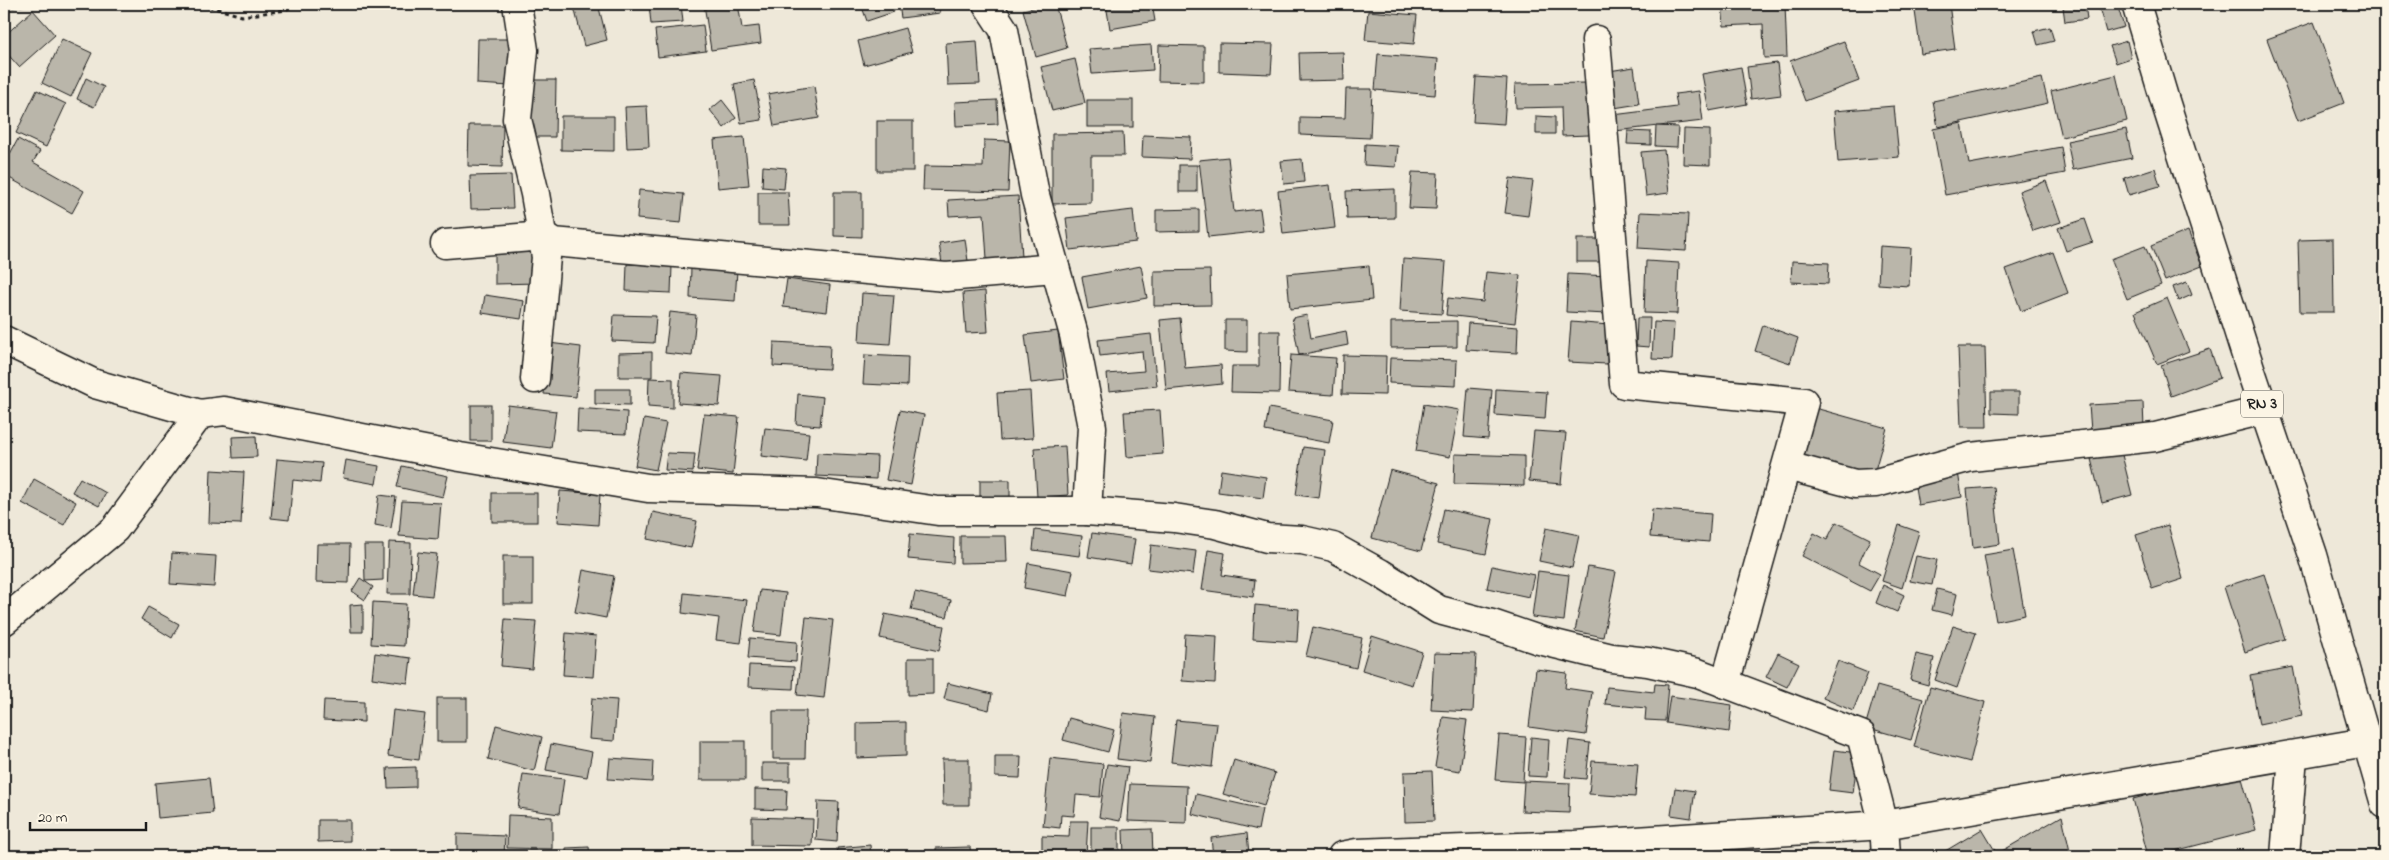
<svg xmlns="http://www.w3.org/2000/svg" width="2389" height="860" font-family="'Indie Flower',sans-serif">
<rect width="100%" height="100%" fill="#eee8d9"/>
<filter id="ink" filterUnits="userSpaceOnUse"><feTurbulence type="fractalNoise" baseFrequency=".02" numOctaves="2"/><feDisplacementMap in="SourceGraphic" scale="10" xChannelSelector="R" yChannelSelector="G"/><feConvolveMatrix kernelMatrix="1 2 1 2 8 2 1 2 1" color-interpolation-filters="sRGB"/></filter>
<g filter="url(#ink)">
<g fill="#bab6aa" stroke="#1c1c1c">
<polygon points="587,4 598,4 607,40 584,46 574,7"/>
<polygon points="649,4 681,4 683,22 651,24"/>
<polygon points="704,4 738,4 742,28 759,26 761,43 711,50"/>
<polygon points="870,4 891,4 894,12 867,21 862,7"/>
<polygon points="899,4 939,4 940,13 901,18"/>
<polygon points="1047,4 1055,4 1067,48 1036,57 1023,10"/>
<polygon points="1106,4 1152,4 1155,21 1110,29"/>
<polygon points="1169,4 1182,4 1171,8"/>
<polygon points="1722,4 1785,4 1787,57 1764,58 1763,24 1724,26"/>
<polygon points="1914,4 1949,4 1955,49 1921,54"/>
<polygon points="2085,4 2087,19 2065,22 2063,7"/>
<polygon points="2098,4 2117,4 2124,27 2106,32"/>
<polygon points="33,10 55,35 19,67 4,50 4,36"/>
<polygon points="1368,11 1417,15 1414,44 1365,40"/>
<polygon points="2314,22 2344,103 2298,121 2267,39"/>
<polygon points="703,25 706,51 658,57 655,30"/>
<polygon points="2050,27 2054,41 2038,45 2034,31"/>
<polygon points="905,28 912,52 864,65 858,41"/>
<polygon points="62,39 92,53 71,97 42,83"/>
<polygon points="478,39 510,39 510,86 477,84"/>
<polygon points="977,41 980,84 948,85 946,43"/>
<polygon points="1844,41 1859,81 1805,101 1790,61"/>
<polygon points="2127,41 2131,58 2116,63 2110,46"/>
<polygon points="1219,43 1273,44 1271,74 1219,72"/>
<polygon points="1151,45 1153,70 1092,74 1089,49"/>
<polygon points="1159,45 1204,46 1204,82 1158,81"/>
<polygon points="1343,52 1344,80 1300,81 1299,53"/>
<polygon points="1378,54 1438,59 1435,95 1375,90"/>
<polygon points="1075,59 1085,103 1052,111 1041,67"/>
<polygon points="1777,63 1781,95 1751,99 1747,67"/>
<polygon points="1634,67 1639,104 1614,108 1609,71"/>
<polygon points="1741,67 1747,104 1709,111 1702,74"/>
<polygon points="2116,75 2127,121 2062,137 2051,91"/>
<polygon points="1476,77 1507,79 1504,124 1473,122"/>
<polygon points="86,78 104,87 94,107 77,99"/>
<polygon points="2042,78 2048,103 1938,127 1933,101"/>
<polygon points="529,80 556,80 555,137 528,137"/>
<polygon points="754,80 762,120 741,123 734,84"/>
<polygon points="1588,83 1589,135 1562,136 1561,107 1516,108 1515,84"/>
<polygon points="814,86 819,118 774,126 768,94"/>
<polygon points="1346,89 1372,89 1370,138 1300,135 1300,117 1345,118"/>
<polygon points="37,90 66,104 46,147 16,133"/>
<polygon points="1699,91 1703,121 1615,131 1613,115 1677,107 1675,94"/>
<polygon points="722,100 736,118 724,128 710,110"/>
<polygon points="997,100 998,124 956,126 955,102"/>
<rect x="1087" y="100" width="46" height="27"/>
<polygon points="647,106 649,147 627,148 625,107"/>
<polygon points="1894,106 1899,157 1838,162 1834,111"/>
<polygon points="561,116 614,116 614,151 561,150"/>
<polygon points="1536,116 1555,117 1555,134 1536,134"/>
<rect x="877" y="121" width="36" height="50"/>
<polygon points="1962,123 1969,164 2061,147 2065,173 1945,195 1933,129"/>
<polygon points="469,125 503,125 502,167 468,166"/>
<polygon points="1656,126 1678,127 1677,147 1655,146"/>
<polygon points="1684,129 1710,130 1710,165 1683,164"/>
<polygon points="2126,129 2132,158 2073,170 2067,141"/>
<polygon points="1628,131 1651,132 1651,145 1627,144"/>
<polygon points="1123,133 1124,156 1091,156 1091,203 1052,204 1052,134"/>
<polygon points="1143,135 1191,137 1190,159 1142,157"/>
<polygon points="744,137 749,185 718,188 714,140"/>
<polygon points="18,139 40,151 33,162 84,191 72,213 4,175 4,165"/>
<polygon points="984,140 1010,141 1008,192 923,190 924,166 983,167"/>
<polygon points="1365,144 1398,146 1396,167 1364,165"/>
<polygon points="1664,150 1669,193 1646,196 1641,152"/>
<polygon points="1228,157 1234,212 1260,209 1263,231 1208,237 1199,160"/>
<polygon points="1302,159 1304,182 1284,184 1281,161"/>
<rect x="1179" y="165" width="18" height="27"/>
<polygon points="763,166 786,168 784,189 762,187"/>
<polygon points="2155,168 2160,186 2129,195 2124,178"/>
<polygon points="1412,172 1438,173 1436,209 1409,208"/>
<polygon points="511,175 513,208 471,209 470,176"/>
<polygon points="1510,178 1533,181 1528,216 1505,213"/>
<polygon points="2046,181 2061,222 2033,231 2019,191"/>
<polygon points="1330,185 1335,228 1283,234 1278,191"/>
<polygon points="1395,189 1395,218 1347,219 1346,191"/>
<polygon points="639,190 684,194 681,223 637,219"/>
<polygon points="758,192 788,192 790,225 758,225"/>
<polygon points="834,192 862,192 862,237 834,236"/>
<polygon points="1018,196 1022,257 987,259 984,214 949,216 948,200"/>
<polygon points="1199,209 1199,231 1156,232 1156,210"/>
<polygon points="1133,210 1136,242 1070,250 1066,218"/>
<polygon points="1640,212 1688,214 1686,251 1638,248"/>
<polygon points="2085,219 2093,242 2066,251 2058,228"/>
<polygon points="2188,231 2202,266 2165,281 2151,246"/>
<polygon points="965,239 968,261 942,264 939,243"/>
<rect x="1577" y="239" width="28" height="23"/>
<polygon points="2333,239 2334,312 2300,312 2298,240"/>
<polygon points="1880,246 1911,248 1909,286 1878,284"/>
<polygon points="2145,246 2161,285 2127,299 2111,259"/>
<polygon points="538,252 539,283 495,284 495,253"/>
<polygon points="2053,252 2068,293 2021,311 2006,269"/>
<polygon points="1403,259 1446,262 1442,314 1400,311"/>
<polygon points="1646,261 1679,263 1677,314 1644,313"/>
<polygon points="1792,261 1829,263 1828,284 1791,282"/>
<polygon points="627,264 672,266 671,293 626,291"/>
<polygon points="1141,266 1147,298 1088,309 1082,277"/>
<polygon points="1369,266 1372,300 1290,309 1287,274"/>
<polygon points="691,267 737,270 735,301 690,298"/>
<polygon points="1210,270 1211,305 1154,306 1154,271"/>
<polygon points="1486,272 1520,275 1515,323 1446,315 1448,298 1483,302"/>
<polygon points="1568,274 1609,276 1607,314 1566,312"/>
<polygon points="787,279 830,285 827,312 783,307"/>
<polygon points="2187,282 2192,295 2178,301 2173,287"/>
<polygon points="985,291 988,332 966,333 963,293"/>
<polygon points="862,293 894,295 890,344 859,342"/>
<polygon points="485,295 524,301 521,319 482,313"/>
<polygon points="2167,298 2189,351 2157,364 2135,312"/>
<polygon points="670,312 696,315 692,356 665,353"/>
<polygon points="614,315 656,316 654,343 612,341"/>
<polygon points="1307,315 1311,338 1346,331 1348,345 1299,355 1292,318"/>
<polygon points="1180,318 1185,368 1221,365 1222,384 1166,390 1160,320"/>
<polygon points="1637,318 1650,318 1649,347 1636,346"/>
<polygon points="1225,320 1247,320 1247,352 1225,351"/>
<polygon points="1457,321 1457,347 1391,348 1391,322"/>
<polygon points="1571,322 1609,325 1607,364 1568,362"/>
<polygon points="1654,322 1674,323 1672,360 1652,359"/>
<polygon points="1468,323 1518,327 1517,353 1466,350"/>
<polygon points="1763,325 1798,338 1790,363 1755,351"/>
<polygon points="1058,331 1064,379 1031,383 1025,335"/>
<polygon points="1259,331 1280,331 1279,393 1231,392 1232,366 1259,366"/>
<polygon points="1151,334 1157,386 1109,391 1107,374 1144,371 1142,351 1100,356 1098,340"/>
<polygon points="774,342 830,345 829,369 773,366"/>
<polygon points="549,343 581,347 576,397 544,394"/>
<polygon points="1958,347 1985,347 1987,427 1961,427"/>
<polygon points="2210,349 2220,378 2171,396 2161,365"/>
<polygon points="652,352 652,377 619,377 619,353"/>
<polygon points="865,355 908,357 907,386 863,384"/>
<polygon points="1291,355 1336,358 1333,395 1288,392"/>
<polygon points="1343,355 1386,356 1385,395 1342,394"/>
<polygon points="1390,358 1457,360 1456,386 1389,383"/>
<polygon points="681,373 722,376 719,406 678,403"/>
<polygon points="649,378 673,379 673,408 648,406"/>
<polygon points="1468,388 1492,390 1488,439 1464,437"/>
<polygon points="595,389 630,389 630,405 595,404"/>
<polygon points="1496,389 1547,392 1545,419 1495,415"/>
<polygon points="1030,391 1033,438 1000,440 997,393"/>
<polygon points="1991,392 2019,392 2019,414 1991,413"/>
<polygon points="798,394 823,397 820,426 796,424"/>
<polygon points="2143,402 2144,429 2091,431 2089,405"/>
<polygon points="1424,404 1459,410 1450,457 1416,451"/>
<rect x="471" y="405" width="20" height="36"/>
<polygon points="508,405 556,411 551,448 503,442"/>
<polygon points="578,408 627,412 626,434 577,432"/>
<polygon points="1269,408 1333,420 1329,443 1265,431"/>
<polygon points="1815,408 1887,428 1873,477 1801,458"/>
<polygon points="900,410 924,415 911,485 886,480"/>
<polygon points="1160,410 1163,454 1127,457 1124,412"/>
<polygon points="704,414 739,417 733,474 697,470"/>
<polygon points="644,419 666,423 656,470 635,466"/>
<polygon points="765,428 809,433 806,461 761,456"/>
<polygon points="1534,431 1566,433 1561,484 1529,481"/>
<polygon points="256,436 257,457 233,458 232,437"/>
<polygon points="1065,446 1068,495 1037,497 1034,448"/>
<polygon points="1303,447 1325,450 1319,498 1296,495"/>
<polygon points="2121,451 2132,495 2102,503 2091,459"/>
<polygon points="667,453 695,454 693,472 665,470"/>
<polygon points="817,453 877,456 876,479 816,476"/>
<polygon points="1455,454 1524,456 1524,486 1454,484"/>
<polygon points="277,459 322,463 320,483 293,480 289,520 271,518"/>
<polygon points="346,460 379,466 376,484 343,478"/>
<polygon points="402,466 448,476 443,497 397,487"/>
<polygon points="211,470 244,472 241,524 209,523"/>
<polygon points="1221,470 1266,477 1263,498 1218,492"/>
<polygon points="1390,470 1439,483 1421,551 1372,538"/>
<polygon points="1958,472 1962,497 1918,505 1914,481"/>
<polygon points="80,478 106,493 99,506 72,492"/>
<polygon points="34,479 76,502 64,525 22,503"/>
<polygon points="980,480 1010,480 1010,502 980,501"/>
<polygon points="1994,487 2000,544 1973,548 1967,489"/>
<polygon points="560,491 600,494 598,525 558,522"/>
<rect x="492" y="493" width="45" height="29"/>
<polygon points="379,495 396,497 391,528 375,525"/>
<polygon points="402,501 441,503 438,539 399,536"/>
<polygon points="1444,509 1493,519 1486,554 1437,544"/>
<polygon points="1652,509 1711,514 1709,542 1650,537"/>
<polygon points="653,512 697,521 691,548 647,539"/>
<polygon points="1836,522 1870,539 1859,563 1880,574 1870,591 1802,556 1814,533 1827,540"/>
<polygon points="1899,525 1919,532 1902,588 1882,581"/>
<polygon points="2168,525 2183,579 2152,589 2136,535"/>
<polygon points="1546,528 1579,535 1572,568 1539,561"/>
<polygon points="1035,530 1082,536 1079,556 1033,550"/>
<polygon points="1092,533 1135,539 1131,564 1088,557"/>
<polygon points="910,534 954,538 953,563 908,559"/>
<polygon points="960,536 1006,536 1007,562 960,563"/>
<polygon points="389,542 411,543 410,594 387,594"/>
<polygon points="317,544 350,544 349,583 316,582"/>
<polygon points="364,545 383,545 383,580 365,581"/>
<polygon points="1151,545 1196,551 1193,574 1148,569"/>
<polygon points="1208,550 1225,553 1222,575 1255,580 1253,597 1202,590"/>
<polygon points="2013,550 2025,615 1996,621 1984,555"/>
<polygon points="418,552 437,554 432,596 413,594"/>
<polygon points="172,553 216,556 214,587 170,584"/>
<rect x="503" y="556" width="30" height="48"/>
<polygon points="1916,556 1937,560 1932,585 1910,581"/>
<polygon points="1028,563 1073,571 1068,596 1024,588"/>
<polygon points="1492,566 1534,575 1529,597 1487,588"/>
<polygon points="1588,567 1616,572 1603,637 1575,631"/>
<polygon points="583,570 614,576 606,618 575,612"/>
<polygon points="1538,571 1569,575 1564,621 1532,617"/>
<polygon points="2264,574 2285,639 2245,652 2224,587"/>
<polygon points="360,578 373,587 365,600 352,591"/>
<polygon points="1883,585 1904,595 1897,612 1876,603"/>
<polygon points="1937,589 1957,594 1952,615 1932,610"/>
<polygon points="760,590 786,593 781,635 754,632"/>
<polygon points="915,592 951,600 947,617 911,610"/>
<polygon points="684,593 747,600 741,643 716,640 719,618 682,613"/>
<polygon points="373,602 406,604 404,646 371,644"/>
<polygon points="363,604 363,632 351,632 350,605"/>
<polygon points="1255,605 1299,609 1297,642 1253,639"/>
<polygon points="148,607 179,624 172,638 141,619"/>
<polygon points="885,614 944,626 939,651 880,638"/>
<polygon points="806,617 833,620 824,698 797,695"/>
<polygon points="505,619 536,621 532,669 501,666"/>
<polygon points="1953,626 1976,633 1957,688 1935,680"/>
<polygon points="1313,627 1362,638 1356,668 1306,656"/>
<polygon points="566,633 596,636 593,677 563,675"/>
<polygon points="1185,634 1217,636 1215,683 1182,681"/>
<polygon points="1372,636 1422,652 1412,685 1362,670"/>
<polygon points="750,638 797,642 796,662 748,658"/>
<polygon points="375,653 411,658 408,683 372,678"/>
<polygon points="1434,653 1476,654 1473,712 1431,710"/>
<polygon points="1778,653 1799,663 1787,687 1766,677"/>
<polygon points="1916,654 1934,658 1928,685 1910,680"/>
<polygon points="908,658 933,658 933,694 908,695"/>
<polygon points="1838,661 1868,673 1853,711 1823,698"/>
<polygon points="749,665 794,667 793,689 748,687"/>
<polygon points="2293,667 2302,716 2259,725 2250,675"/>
<polygon points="1536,669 1567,673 1565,688 1592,692 1586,735 1529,727"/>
<polygon points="948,683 992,694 989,710 944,699"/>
<polygon points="1655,684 1668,685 1665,721 1645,720 1646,708 1605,704 1607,687 1654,692"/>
<polygon points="1877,686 1923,699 1911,740 1865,727"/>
<polygon points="1930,687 1985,702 1970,762 1914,747"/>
<polygon points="1670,696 1732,705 1729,732 1666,723"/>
<rect x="437" y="698" width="30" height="44"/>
<polygon points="592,698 617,700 614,741 589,739"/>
<polygon points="324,700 364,702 364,722 323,720"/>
<polygon points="393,710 425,714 419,760 388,756"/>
<polygon points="773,711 806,711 805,759 773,759"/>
<polygon points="1123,713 1155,717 1150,763 1117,759"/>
<polygon points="1443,717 1467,720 1460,771 1435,767"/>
<polygon points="1069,718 1114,730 1108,752 1063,740"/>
<polygon points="1176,720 1217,724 1212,767 1171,762"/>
<polygon points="906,722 906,756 857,758 857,723"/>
<polygon points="496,725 542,737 534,771 488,759"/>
<polygon points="1499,735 1526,737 1523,782 1495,780"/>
<polygon points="1531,737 1549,739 1547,777 1528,776"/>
<polygon points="1569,740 1590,743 1586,779 1565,777"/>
<rect x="700" y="741" width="45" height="39"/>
<polygon points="551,744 592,752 587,777 546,770"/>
<polygon points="1834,750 1858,753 1853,793 1829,790"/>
<polygon points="995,756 1021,756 1020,778 995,777"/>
<polygon points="610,758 653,761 652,782 608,779"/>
<polygon points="1050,758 1103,764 1100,797 1076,795 1074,816 1061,815 1060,828 1043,826"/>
<polygon points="942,759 969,759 969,805 943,805"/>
<polygon points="1234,760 1275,773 1264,806 1223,794"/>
<polygon points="1592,761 1638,764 1635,797 1589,794"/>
<rect x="762" y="763" width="28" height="18"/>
<polygon points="1107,764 1128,767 1120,821 1099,817"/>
<polygon points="416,767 416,787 388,788 387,768"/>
<polygon points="1432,771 1434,821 1405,822 1404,772"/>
<polygon points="2240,771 2256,830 2155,856 2148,856 2133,799"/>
<polygon points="523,774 564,779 559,814 518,808"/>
<polygon points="209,778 213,813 158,818 155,783"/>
<polygon points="1524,781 1570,783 1569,813 1522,811"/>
<polygon points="1130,784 1187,786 1186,823 1128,821"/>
<polygon points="1675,788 1695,791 1691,818 1671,815"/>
<polygon points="755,789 787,790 786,810 755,809"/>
<polygon points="1196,794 1262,809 1258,830 1192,814"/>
<polygon points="818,801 839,802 837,842 816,840"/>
<polygon points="508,815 552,817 552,849 507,848"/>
<polygon points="2062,816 2071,856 1937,856 1982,829 1997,854"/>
<polygon points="752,817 813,819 812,846 752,845"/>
<polygon points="318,820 350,820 350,841 318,842"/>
<polygon points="1070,821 1088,821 1086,856 1042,856 1042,836 1069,837"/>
<rect x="1091" y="827" width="28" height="29"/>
<polygon points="1152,829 1153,856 1124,856 1123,830"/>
<polygon points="1247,833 1249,854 1213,856 1211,838"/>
<polygon points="457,834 505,836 504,856 457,856"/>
<polygon points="870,845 871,856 838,856 837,848"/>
<polygon points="589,847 590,856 566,856 566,848"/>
<polygon points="970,847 971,856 936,856 936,848"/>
</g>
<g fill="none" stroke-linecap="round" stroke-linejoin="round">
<defs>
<g id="minor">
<polyline points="517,4 524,50 517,119 535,194 546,257 535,379"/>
<polyline points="987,4 1004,30 1035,195 1074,335 1092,427 1087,511"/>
<polyline points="1596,40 1624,384 1804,402 1725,684"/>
<polyline points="445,244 544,236 553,242 946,277 1055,268"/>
<polyline points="4,340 95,384 200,414"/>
<polyline points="1787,466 1855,484 1876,483 1971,457 2155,437 2264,410"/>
<polyline points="4,621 115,529 200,414 224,411 460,457 648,488 817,493 938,511 1087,511 1174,518 1215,524 1267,538 1302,540 1333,547 1380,573 1439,610 1492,624 1539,640 1612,658 1648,662 1698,673 1861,735 1884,825 1575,845 1357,853 1342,856"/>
<polyline points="1886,856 1884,825 2366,742"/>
<polyline points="2285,856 2293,756"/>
</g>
<polyline id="highway" points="2136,4 2165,101 2251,371 2313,555 2385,804"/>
</defs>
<use href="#minor" stroke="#1c1c1c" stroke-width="31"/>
<use href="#highway" stroke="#1c1c1c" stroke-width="31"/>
<g stroke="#1c1c1c" stroke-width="3" stroke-dasharray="4 4" stroke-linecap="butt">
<polyline points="201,4 242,16 286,10 293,4"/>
<polyline points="4,8 26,4"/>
</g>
<use href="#minor" stroke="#fcf5e5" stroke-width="28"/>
<use href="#highway" stroke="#fcf5e5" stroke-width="28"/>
</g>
</g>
<g text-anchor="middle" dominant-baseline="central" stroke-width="4" stroke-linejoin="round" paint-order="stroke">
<rect fill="#fcf5e5" stroke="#5f5d58" stroke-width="1" x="2241" y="390.5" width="42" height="27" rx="4"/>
<g font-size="16" font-weight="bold" fill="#1c1c1c">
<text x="2262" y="404">RN 3</text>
</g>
</g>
<rect width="2389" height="860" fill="none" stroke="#fcf5e5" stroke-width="20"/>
<rect x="10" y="10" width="2369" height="840" fill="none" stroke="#1c1c1c" stroke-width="2" filter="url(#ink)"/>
<path d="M30 822v8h116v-8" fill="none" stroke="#1c1c1c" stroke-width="2.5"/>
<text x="38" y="822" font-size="15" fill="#1c1c1c" stroke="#fcf5e5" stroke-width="4" paint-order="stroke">20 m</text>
</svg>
